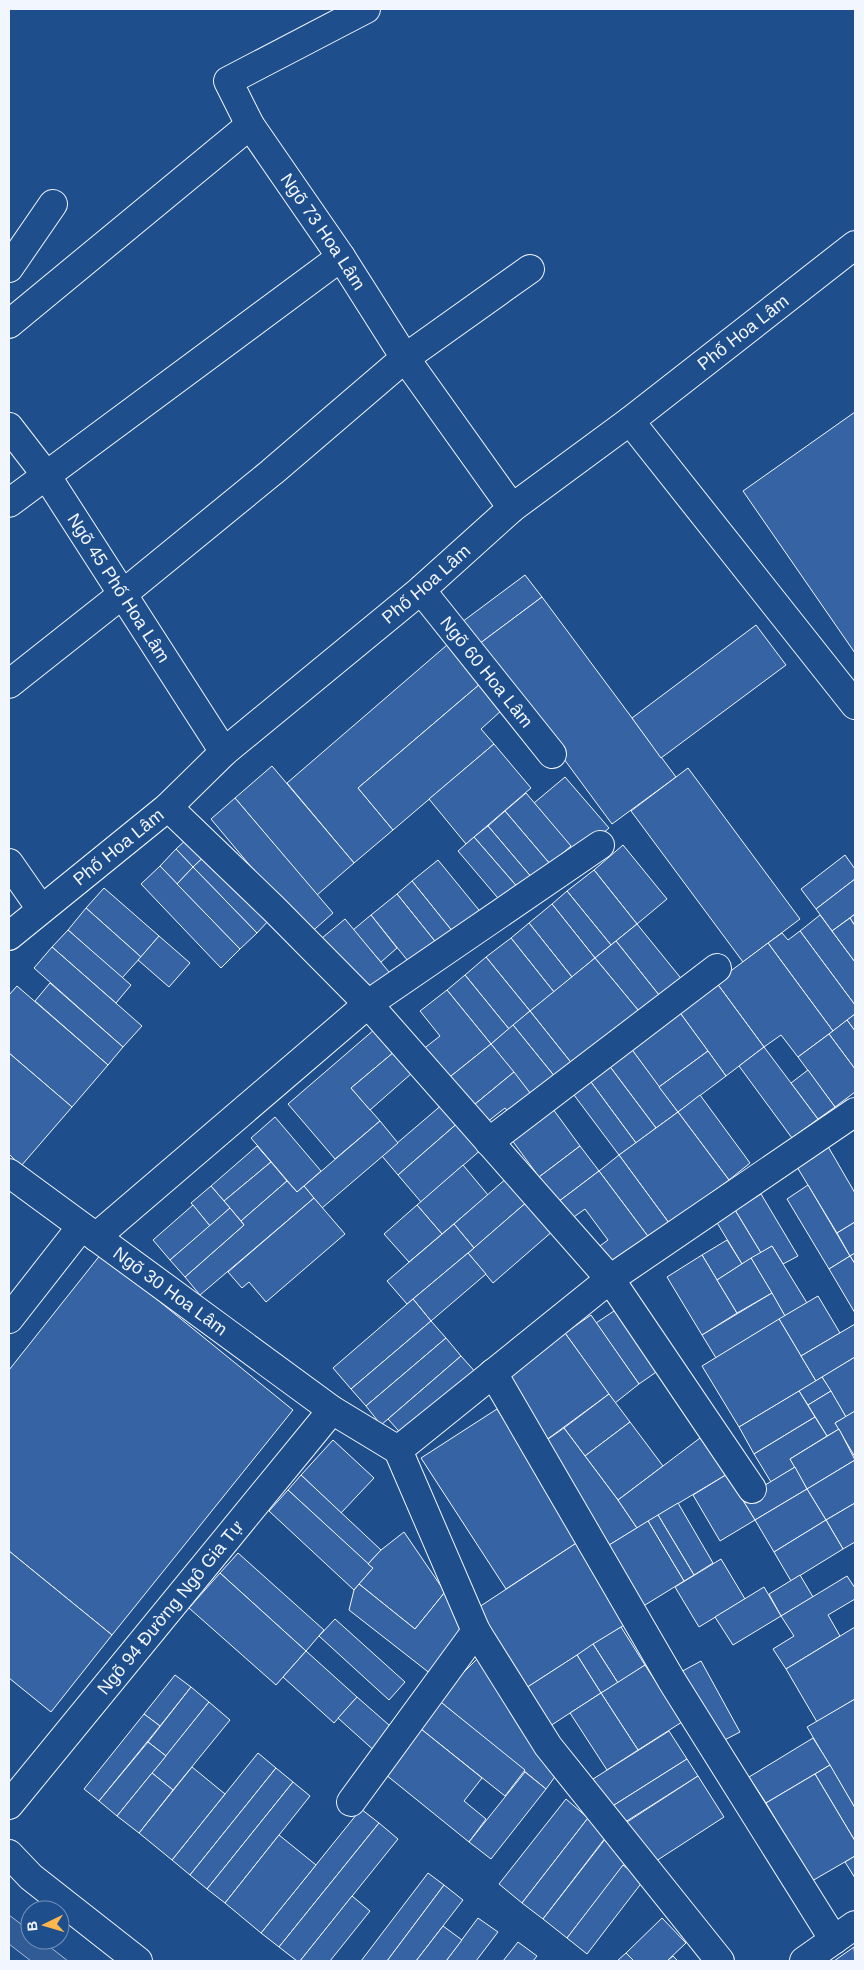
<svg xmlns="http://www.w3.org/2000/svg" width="864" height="1970" font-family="Helvetica,sans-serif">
<rect width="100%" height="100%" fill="#1f4e8c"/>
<polygon fill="#305b95" stroke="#a8bbd7" points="9,1915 30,1931 30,1940 41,1940 68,1961 31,1961 9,1944"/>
<g fill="#3563a3" stroke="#f2f6ff">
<polygon points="855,412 855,653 743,491"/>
<polygon points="525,575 542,597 479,644 462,622"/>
<polygon points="542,597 676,777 612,824 479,644"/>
<polygon points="756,625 786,665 661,758 632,718"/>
<polygon points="447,645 480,684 358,788 393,830 354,863 287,783"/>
<polygon points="480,684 502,710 481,729 494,744 393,830 358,788"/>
<polygon points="494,744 531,788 466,844 429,799"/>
<polygon points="272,766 354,863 317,895 235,798"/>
<polygon points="688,768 800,919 743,962 631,811"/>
<polygon points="565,777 609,828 577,855 534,803"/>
<polygon points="526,793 571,846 550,864 505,811"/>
<polygon points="235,798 333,913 308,935 211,819"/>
<polygon points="505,811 550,864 533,879 488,826"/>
<polygon points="488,826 533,879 520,890 474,837"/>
<polygon points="189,837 207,854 193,867 176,849"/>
<polygon points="474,837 520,890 503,904 458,851"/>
<polygon points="623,845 667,899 637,924 594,870"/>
<polygon points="176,849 193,867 177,884 160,866"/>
<polygon points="207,854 270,919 257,933 193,867"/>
<polygon points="845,855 855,869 855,879 816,909 801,889"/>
<polygon points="438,860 483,915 457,937 412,881"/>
<polygon points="160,866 240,949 221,968 141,884"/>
<polygon points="193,867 257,933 240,949 177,884"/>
<polygon points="594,870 637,924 611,945 567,891"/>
<polygon points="855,879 855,914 832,931 816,909"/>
<polygon points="412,881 457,937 442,950 397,894"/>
<polygon points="104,888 159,936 141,957 86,908"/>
<polygon points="567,891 611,945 595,958 552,904"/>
<polygon points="397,894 442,950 416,971 371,915"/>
<polygon points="552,904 595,958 572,977 529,923"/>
<polygon points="86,908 141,957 122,978 68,930"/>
<polygon points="855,914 855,926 850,918"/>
<polygon points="371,915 397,948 381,962 353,930"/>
<polygon points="820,915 855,962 855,1005 800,931"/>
<polygon points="850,918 855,926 855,962 832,931"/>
<polygon points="345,919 394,978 370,998 322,938"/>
<polygon points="529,923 572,977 554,992 511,938"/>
<polygon points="637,924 684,982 663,1000 616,941"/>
<polygon points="68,930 131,985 116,1003 52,947"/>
<polygon points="800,931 855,1005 855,1014 833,1031 768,943 782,933 788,940"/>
<polygon points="159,936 190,963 169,987 138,960"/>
<polygon points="511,938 554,992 530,1011 486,957"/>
<polygon points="616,941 663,1000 643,1016 595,958"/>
<polygon points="768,943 833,1031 798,1057 781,1035 764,1047 716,982"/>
<polygon points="52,947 142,1026 123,1047 34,968"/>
<polygon points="486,957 530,1011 509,1029 465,975"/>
<polygon points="595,958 643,1016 577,1070 530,1011"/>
<polygon points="465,975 509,1029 491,1044 447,990"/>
<polygon points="716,982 764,1047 726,1076 678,1010"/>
<polygon points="50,983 123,1047 108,1065 35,1001"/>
<polygon points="17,986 108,1065 72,1107 9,1053 9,995"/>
<polygon points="447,990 491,1044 446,1080 422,1050 440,1036 420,1011"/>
<polygon points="678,1010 708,1051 659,1087 630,1047"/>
<polygon points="530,1011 577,1070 560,1083 513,1025"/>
<polygon points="855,1014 855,1031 847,1020"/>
<polygon points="847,1020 855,1031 855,1069 829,1034"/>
<polygon points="513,1025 560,1083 537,1102 491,1044"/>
<polygon points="375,1029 394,1052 351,1088 380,1121 335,1159 288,1104"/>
<polygon points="829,1034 855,1069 855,1092 835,1107 798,1057"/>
<polygon points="491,1044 514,1072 469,1109 446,1080"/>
<polygon points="630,1047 678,1112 656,1128 608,1064"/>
<polygon points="764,1047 818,1119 792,1138 739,1066"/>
<polygon points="708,1051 726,1076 678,1112 659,1087"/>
<polygon points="394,1052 412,1073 370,1110 351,1088"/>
<polygon points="9,1053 72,1107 21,1166 9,1154"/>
<polygon points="608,1064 656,1128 636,1143 588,1078"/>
<polygon points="808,1070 835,1107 818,1119 791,1083"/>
<polygon points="514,1072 537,1102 515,1120 505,1108 482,1126 469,1109"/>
<polygon points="588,1078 636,1143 619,1155 571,1091"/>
<polygon points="700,1095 750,1163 729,1180 678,1112"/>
<polygon points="444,1103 460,1121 398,1175 382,1156"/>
<polygon points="550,1105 580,1146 539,1177 509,1136"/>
<polygon points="678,1112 729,1180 669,1223 619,1155"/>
<polygon points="275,1117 321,1171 297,1192 251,1138"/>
<polygon points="380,1121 398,1143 322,1208 304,1186"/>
<polygon points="460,1121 483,1148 421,1202 398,1175"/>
<polygon points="826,1143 855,1193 855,1222 837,1233 794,1162"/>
<polygon points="257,1146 271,1162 224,1201 211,1186"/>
<polygon points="580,1146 599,1171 558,1202 539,1177"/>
<polygon points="619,1155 669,1223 650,1239 599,1171"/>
<polygon points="271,1162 287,1181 241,1221 224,1201"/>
<polygon points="463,1165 488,1195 442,1234 417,1205"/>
<polygon points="599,1171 650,1239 607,1270 593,1251 608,1240 585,1209 571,1219 558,1202"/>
<polygon points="508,1177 528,1201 474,1248 454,1224"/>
<polygon points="287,1181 297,1192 304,1186 314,1198 200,1295 185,1277 244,1225 241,1221"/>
<polygon points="808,1185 850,1256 829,1269 787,1199"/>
<polygon points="211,1186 230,1208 210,1226 191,1203"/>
<polygon points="761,1194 798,1256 783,1264 772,1246 761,1253 735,1210"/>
<polygon points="314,1198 345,1234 266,1302 249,1282 242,1288 228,1272"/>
<polygon points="528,1201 554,1230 493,1283 468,1253"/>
<polygon points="193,1205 210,1226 170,1260 153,1240"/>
<polygon points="417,1205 442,1234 409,1262 384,1234"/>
<polygon points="230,1208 244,1225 185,1277 170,1260"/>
<polygon points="735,1210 761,1253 742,1264 716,1221"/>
<polygon points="855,1222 855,1253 850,1256 837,1233"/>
<polygon points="454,1224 474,1248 407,1304 387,1281"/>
<polygon points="727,1240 742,1264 717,1280 702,1255"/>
<polygon points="772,1246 807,1303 785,1316 751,1258"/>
<polygon points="468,1253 486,1274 431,1321 413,1299"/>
<polygon points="855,1253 855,1264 850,1256"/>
<polygon points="101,1254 293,1410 112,1635 9,1551 9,1370"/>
<polygon points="702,1255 737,1313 702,1335 667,1277"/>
<polygon points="850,1256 855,1264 855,1313 829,1269"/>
<polygon points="751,1258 772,1293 737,1313 717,1280"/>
<polygon points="772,1293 785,1316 716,1358 702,1335"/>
<polygon points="818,1296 840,1333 801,1356 779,1319"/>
<polygon points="413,1299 431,1321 351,1389 333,1368"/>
<polygon points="620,1307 662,1368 639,1384 596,1323"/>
<polygon points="591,1315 639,1384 615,1403 565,1333"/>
<polygon points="779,1319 816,1381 739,1427 702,1366"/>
<polygon points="431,1321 446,1338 366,1406 351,1389"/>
<polygon points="855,1324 855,1357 816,1381 801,1356"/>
<polygon points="565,1333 609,1394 538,1446 503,1383"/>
<polygon points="446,1338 461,1356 381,1425 366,1406"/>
<polygon points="461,1356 478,1375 405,1438 388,1419"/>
<polygon points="855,1357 855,1411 846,1417 822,1377"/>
<polygon points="822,1377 831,1391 808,1405 799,1391"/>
<polygon points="799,1391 815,1417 754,1454 739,1427"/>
<polygon points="831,1391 846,1417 835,1423 839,1429 827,1436 808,1405"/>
<polygon points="609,1394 630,1422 585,1456 564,1428"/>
<polygon points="497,1409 581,1540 506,1589 421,1458"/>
<polygon points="855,1411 855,1457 835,1423"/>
<polygon points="815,1417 827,1436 790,1459 795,1467 771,1482 754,1454"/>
<polygon points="630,1422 663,1466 618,1500 585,1456"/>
<polygon points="564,1428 618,1500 637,1528 601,1550 538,1446"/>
<polygon points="839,1429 855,1460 807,1489 790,1459"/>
<polygon points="708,1432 734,1470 637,1528 618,1500"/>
<polygon points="333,1440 374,1478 341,1513 301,1475"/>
<polygon points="855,1460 855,1503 826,1520 807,1489"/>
<polygon points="795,1467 807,1489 755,1520 742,1499"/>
<polygon points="734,1470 749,1495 742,1499 755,1520 720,1541 693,1495"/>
<polygon points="301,1475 381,1550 368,1564 288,1490"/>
<polygon points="807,1489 826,1520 774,1552 755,1520"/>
<polygon points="288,1490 373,1568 354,1590 269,1511"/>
<polygon points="678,1503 713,1563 694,1575 658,1515"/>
<polygon points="855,1503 855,1542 843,1549 826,1520"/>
<polygon points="658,1515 694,1575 684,1581 648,1521"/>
<polygon points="826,1520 843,1549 791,1581 774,1552"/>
<polygon points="648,1521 684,1581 637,1610 601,1550"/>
<polygon points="404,1532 445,1592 415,1629 359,1584 373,1568 368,1564 381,1550"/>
<polygon points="581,1540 632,1620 526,1688 476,1609"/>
<polygon points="9,1551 112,1635 51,1712 9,1678"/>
<polygon points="238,1553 324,1630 306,1651 220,1573"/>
<polygon points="721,1559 745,1599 699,1627 675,1587"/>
<polygon points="220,1573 306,1651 276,1685 189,1608"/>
<polygon points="800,1575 813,1597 781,1616 769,1594"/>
<polygon points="847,1576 855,1588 855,1599 828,1615 840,1636 786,1669 773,1649 794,1636 781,1616"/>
<polygon points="359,1584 415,1629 445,1592 469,1633 436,1678 349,1610 354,1590"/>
<polygon points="764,1587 781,1616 733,1645 715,1617"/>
<polygon points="335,1619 405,1682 389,1700 319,1636"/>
<polygon points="621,1627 645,1665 618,1683 593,1644"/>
<polygon points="855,1627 855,1699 817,1722 786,1669"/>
<polygon points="593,1644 618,1683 601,1693 577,1655"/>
<polygon points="306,1651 357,1697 334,1723 283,1677"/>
<polygon points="577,1655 601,1693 550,1726 526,1688"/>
<polygon points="480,1656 557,1774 546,1789 437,1699"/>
<polygon points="701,1661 740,1732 715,1745 677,1674"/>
<polygon points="645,1665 682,1722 638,1750 601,1693"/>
<polygon points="175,1675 191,1687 160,1726 144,1714"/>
<polygon points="191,1687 209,1702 166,1756 148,1742"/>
<polygon points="601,1693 638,1750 607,1770 570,1713"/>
<polygon points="357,1697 397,1732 378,1754 338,1718"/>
<polygon points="437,1699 525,1770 505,1796 416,1725"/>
<polygon points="855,1699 855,1808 807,1727"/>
<polygon points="209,1702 230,1720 173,1790 152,1773"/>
<polygon points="144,1714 160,1726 99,1801 84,1789"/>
<polygon points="416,1725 482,1778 464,1801 486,1819 469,1842 380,1770"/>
<polygon points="669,1731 687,1759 611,1807 593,1779"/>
<polygon points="813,1738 830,1765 766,1803 749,1777"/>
<polygon points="148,1742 166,1756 117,1816 99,1801"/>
<polygon points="258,1753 276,1768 190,1875 172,1860"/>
<polygon points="687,1759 698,1776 622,1824 611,1807"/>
<polygon points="830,1765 855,1808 855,1841 815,1774"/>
<polygon points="192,1767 225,1794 172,1860 139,1833"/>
<polygon points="276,1768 293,1782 207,1889 190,1875"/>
<polygon points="525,1772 546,1789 491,1859 469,1842"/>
<polygon points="152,1773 173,1790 139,1833 117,1816"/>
<polygon points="815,1774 855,1841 855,1856 812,1881 766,1803"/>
<polygon points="698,1776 724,1817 653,1863 627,1822"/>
<polygon points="293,1782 310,1796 225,1903 207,1889"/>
<polygon points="566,1799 588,1818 522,1903 499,1884"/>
<polygon points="361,1809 379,1823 279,1947 261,1933"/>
<polygon points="588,1818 609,1833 543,1919 522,1903"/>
<polygon points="379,1823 398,1839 300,1961 297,1961 279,1947"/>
<polygon points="279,1835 316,1865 261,1933 225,1903"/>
<polygon points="606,1838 630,1857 567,1938 543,1919"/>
<polygon points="855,1856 855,1878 845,1862"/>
<polygon points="623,1865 643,1881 587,1954 567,1938"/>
<polygon points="428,1873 444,1885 387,1961 361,1961"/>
<polygon points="444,1885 463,1900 416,1961 387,1961"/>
<polygon points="352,1896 370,1911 330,1961 300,1961"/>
<polygon points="478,1918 498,1932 476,1961 446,1961"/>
<polygon points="662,1918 686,1943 667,1961 634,1961 626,1953"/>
<polygon points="443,1926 462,1940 446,1961 416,1961"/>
<polygon points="518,1942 537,1956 533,1961 503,1961"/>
<polygon points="854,1947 855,1961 834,1961"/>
<polygon points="626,1953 634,1961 617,1961"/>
<polygon points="673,1956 678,1961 667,1961"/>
</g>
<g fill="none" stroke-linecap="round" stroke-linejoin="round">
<defs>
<g id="street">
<path id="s1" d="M366,9L228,81L250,125L341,257L405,358L512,508"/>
<polyline points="9,268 53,204"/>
<polyline points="9,324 250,125"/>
<polyline points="630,421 855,705"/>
<path id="s2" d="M9,427L46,475L224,752"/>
<polyline points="9,503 341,257"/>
<path id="s3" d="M421,590L552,754"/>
<polyline points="9,684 124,593 272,472 405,358 530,269"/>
<polyline points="168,807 273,908 368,1004 610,1279 752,1489"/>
<polyline points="9,863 41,909"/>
<polyline points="489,1142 717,968"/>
<path id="s4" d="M9,1173L332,1410L398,1450L610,1279L855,1112"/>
<polyline points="96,1237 368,1004 600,845"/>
<polyline points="9,1319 81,1227"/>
<polyline points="493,1373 672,1681 834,1940"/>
<polyline points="398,1450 476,1631 548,1746 720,1961"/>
<polyline points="351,1802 476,1631"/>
<path id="s5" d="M9,1805L332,1410"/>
<polyline points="804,1961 855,1925"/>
</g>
<g id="secondary">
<path id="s6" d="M9,936L168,807L224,752L421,590L512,508L630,421L855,245"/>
</g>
<polyline id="primary" points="9,1854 31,1877 138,1961"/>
</defs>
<use href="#street" stroke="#f2f6ff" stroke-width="30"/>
<use href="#secondary" stroke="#f2f6ff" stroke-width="30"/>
<use href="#primary" stroke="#f2f6ff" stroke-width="30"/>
<use href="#street" stroke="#1f4e8c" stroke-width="28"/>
<use href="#secondary" stroke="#1f4e8c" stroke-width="28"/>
<use href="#primary" stroke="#1f4e8c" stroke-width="28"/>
</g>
<g text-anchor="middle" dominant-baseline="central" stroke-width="4" stroke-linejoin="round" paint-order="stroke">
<g font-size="18" fill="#f2f6ff" stroke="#1f4e8c">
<text stroke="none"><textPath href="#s1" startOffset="334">Ngõ 73 Hoa Lâm</textPath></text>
<text stroke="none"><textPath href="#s6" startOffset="951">Phố Hoa Lâm</textPath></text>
<text stroke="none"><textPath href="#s6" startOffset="546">Phố Hoa Lâm</textPath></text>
<text stroke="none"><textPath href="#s2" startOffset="195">Ngõ 45 Phố Hoa Lâm</textPath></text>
<text stroke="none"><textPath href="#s3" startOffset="105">Ngõ 60 Hoa Lâm</textPath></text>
<text stroke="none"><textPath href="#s6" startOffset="141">Phố Hoa Lâm</textPath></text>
<text stroke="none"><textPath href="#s4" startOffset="200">Ngõ 30 Hoa Lâm</textPath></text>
<text stroke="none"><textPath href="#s5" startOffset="255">Ngõ 94 Đường Ngô Gia Tự</textPath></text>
</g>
</g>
<rect width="864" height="1970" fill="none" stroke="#f2f6ff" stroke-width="20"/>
<g transform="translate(45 1925) rotate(265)"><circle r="24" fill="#1f4e8c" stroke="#7391ba"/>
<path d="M0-4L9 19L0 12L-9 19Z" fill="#ffb74d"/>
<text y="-8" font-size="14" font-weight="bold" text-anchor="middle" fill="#f2f6ff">B</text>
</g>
</svg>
